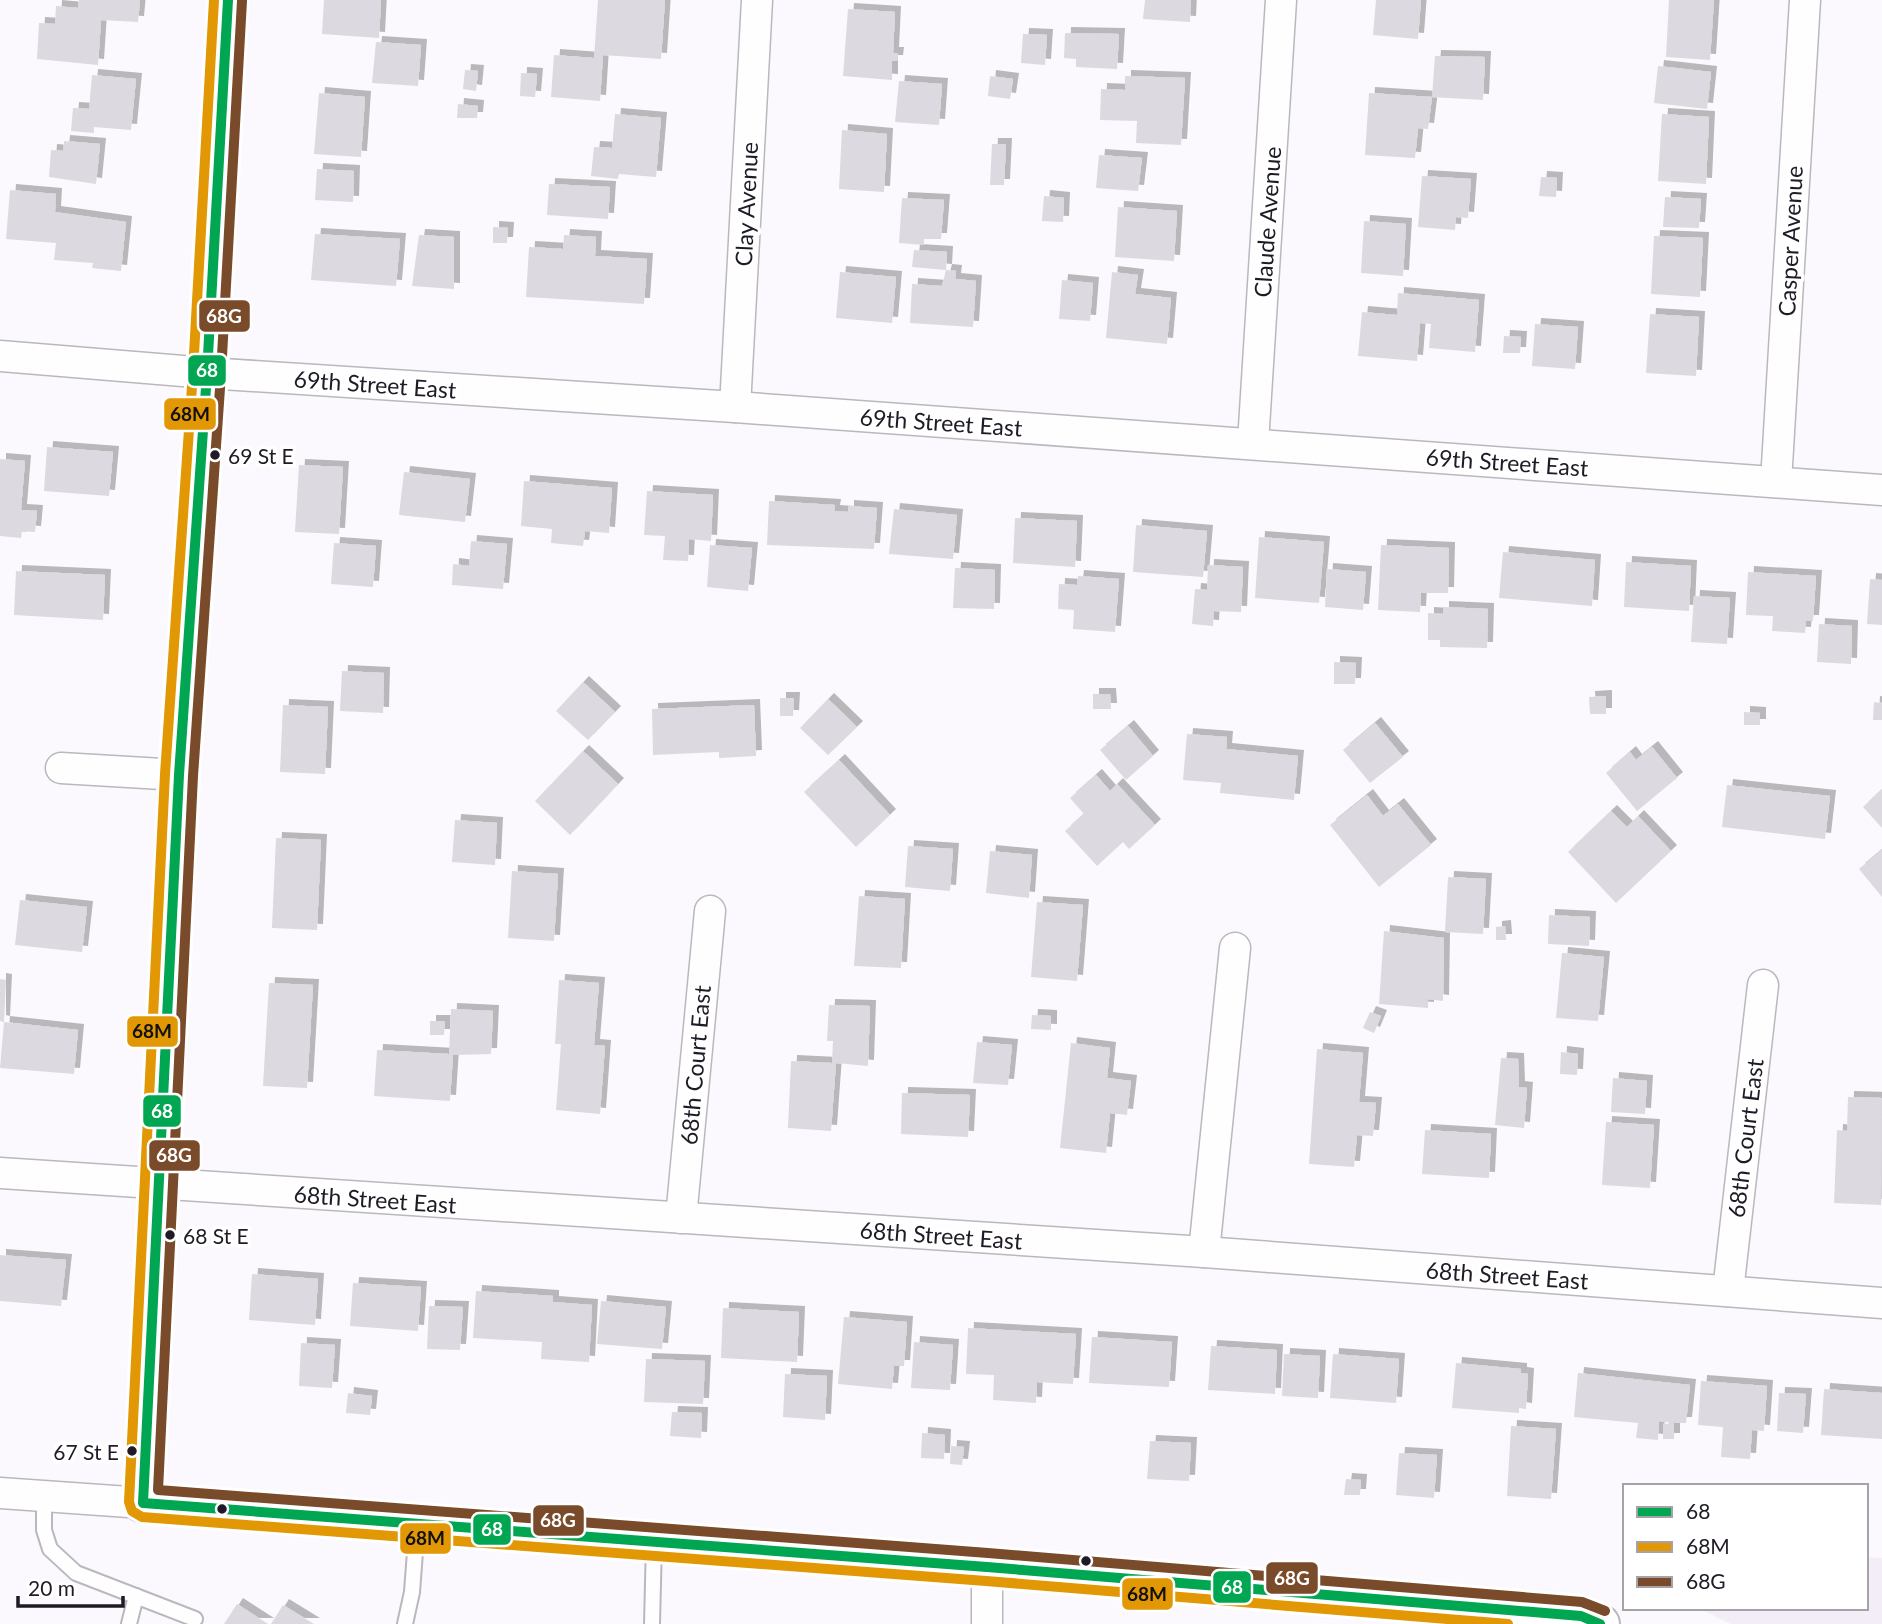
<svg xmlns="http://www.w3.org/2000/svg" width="1882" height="1624" font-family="Lato,sans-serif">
<defs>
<filter id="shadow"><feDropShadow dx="6" dy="-6" stdDeviation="0" flood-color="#0004"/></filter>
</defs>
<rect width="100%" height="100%" fill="#fbf9fd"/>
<polygon fill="#f2edf7" points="1866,1557 1882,1558 1882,1624 1731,1624 1699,1608 1866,1608"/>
<g fill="#ddd9e0" filter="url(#shadow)">
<polygon points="79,0 140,0 138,22 101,20 98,65 37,59 39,23 55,24 56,6 78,8"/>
<polygon points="324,0 381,0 379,38 322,34"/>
<polygon points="598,0 665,0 661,59 603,55 600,101 551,97 554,55 594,58"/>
<polygon points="1145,0 1191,0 1190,22 1143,19"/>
<polygon points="1376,0 1421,0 1418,39 1373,35"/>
<polygon points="1669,0 1714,0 1710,60 1666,57"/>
<polygon points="848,9 895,12 893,53 898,53 897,61 892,61 892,80 843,76"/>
<polygon points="1065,33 1119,34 1117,69 1076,67 1076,59 1064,58"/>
<polygon points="1023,34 1047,35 1045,65 1021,63"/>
<polygon points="376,42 421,45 418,86 372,83"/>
<polygon points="1435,56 1485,57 1483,100 1432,97"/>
<polygon points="1658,66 1711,72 1707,109 1654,103"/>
<polygon points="465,70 478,71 476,91 463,89"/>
<polygon points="521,73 537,74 535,97 520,96"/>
<polygon points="92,75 136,79 131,130 94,127 94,133 71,131 73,108 89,109"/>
<polygon points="990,76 1013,79 1010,99 988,96"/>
<polygon points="1125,76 1185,78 1181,145 1136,143 1137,121 1100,120 1101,89 1125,90"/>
<polygon points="899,81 942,84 939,125 895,122"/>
<polygon points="319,93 365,97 361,157 314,154"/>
<polygon points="1369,93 1432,97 1428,129 1418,128 1415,158 1365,155"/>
<polygon points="458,104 478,106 477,118 457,118"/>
<polygon points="615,114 661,118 656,177 619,174 618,179 591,176 594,147 612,148"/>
<polygon points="1662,114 1709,117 1706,184 1658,181"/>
<polygon points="842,130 887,134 884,192 839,189"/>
<polygon points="64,141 100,144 96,184 49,177 51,150 63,151"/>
<polygon points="992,144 1006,144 1004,185 990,185"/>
<polygon points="1099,155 1142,158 1138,191 1096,188"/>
<polygon points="317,169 354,171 353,202 315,200"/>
<polygon points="1422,176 1471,179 1468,218 1456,217 1455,230 1418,227"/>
<polygon points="1541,177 1557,178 1556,197 1539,196"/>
<polygon points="549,184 610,187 608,219 547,215"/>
<polygon points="10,190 56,194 55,212 126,222 121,271 92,268 93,263 54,260 56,243 6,239"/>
<polygon points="1044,196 1064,198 1063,222 1042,221"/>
<polygon points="1665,197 1701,199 1699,228 1663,227"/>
<polygon points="902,198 944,200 941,239 924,239 924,245 899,243"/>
<polygon points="1118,207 1177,211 1174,261 1115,257"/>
<polygon points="1364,221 1406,224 1403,276 1361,273"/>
<polygon points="493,227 508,228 507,243 493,243"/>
<polygon points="315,234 400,239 396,286 311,280"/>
<polygon points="419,235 454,237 454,289 412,286"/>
<polygon points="564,235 596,237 595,256 647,259 644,304 526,297 529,247 563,249"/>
<polygon points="1654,236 1703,238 1700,297 1651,294"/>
<polygon points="914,250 947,252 946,270 912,267"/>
<polygon points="946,270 956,271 955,279 976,281 973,327 910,323 912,284 942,286"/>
<polygon points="840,272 896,277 892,323 836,318"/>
<polygon points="1112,272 1138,275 1135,294 1171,298 1167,344 1106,338"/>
<polygon points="1062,280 1093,283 1090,321 1059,319"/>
<polygon points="1398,293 1479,300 1475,352 1429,348 1431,324 1420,323 1417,361 1358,356 1362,312 1397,315"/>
<polygon points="1650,314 1699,317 1696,376 1646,373"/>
<polygon points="1535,324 1578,327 1575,369 1532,366"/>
<polygon points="1504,336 1521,337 1520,353 1503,353"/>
<polygon points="47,447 113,452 109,496 44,491"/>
<polygon points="0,459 25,461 21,510 37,511 35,532 22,531 21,538 0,536"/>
<polygon points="299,465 343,467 339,534 295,532"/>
<polygon points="404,472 470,479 465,522 399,515"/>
<polygon points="524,481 612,488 609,533 585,531 583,546 551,543 552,529 521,526"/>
<polygon points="647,491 713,495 711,541 689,539 688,561 663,560 665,536 644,535"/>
<polygon points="769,501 835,505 834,511 848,512 848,506 877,508 874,549 767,545"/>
<polygon points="894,509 957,515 953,559 889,554"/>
<polygon points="1015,518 1077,521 1075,567 1013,563"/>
<polygon points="1136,525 1207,531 1203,577 1133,572"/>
<polygon points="1259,537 1324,542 1319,603 1255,598"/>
<polygon points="471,541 507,544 503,589 452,585 453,564 469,566"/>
<polygon points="334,543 376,546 373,587 331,584"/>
<polygon points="710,545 752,548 748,591 707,587"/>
<polygon points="1381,545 1449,548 1448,593 1421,593 1420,612 1378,610"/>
<polygon points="1503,552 1595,560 1592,606 1499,598"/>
<polygon points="1626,562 1691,566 1689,611 1624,607"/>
<polygon points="1208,565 1243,567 1241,612 1214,611 1213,626 1192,624 1195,589 1207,590"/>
<polygon points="955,568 995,570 994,609 953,608"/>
<polygon points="1327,569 1366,572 1363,610 1325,607"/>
<polygon points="16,571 105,575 103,620 14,615"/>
<polygon points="1748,572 1816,576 1813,621 1806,621 1805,633 1772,631 1773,616 1746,615"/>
<polygon points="1078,576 1119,579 1115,632 1073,629 1074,610 1058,609 1059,584 1077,585"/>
<polygon points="1870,579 1882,580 1882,625 1867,624"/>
<polygon points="1694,596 1730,598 1727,644 1691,642"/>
<polygon points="1443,607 1488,609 1487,648 1440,647 1440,640 1428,640 1428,613 1443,614"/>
<polygon points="1819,624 1852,626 1851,664 1817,662"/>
<polygon points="1334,662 1356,663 1355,684 1334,684"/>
<polygon points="342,671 384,673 383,713 340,711"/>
<polygon points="583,682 615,712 588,740 556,711"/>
<polygon points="1093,694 1110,694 1111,709 1093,709"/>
<polygon points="1606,696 1606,714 1590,714 1589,697"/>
<polygon points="780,698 794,698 793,716 780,716"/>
<polygon points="828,699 857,727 828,755 800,728"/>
<polygon points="1874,702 1882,703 1882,720 1873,720"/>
<polygon points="283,705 328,707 325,774 280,772"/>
<polygon points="754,705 756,756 719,758 719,752 653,755 652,709"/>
<polygon points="1744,712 1760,713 1760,725 1744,725"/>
<polygon points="1375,723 1403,757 1370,783 1343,750"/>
<polygon points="1128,726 1153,756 1126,780 1100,750"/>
<polygon points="1187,734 1227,737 1226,749 1298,756 1294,800 1220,793 1221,783 1183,780"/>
<polygon points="1652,747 1677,778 1637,811 1606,773 1630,752 1636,760"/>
<polygon points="583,751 618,784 570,835 535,801"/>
<polygon points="839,760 890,815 856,847 804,792"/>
<polygon points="1096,775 1110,791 1117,784 1155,825 1129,849 1123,842 1097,866 1065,831 1084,814 1070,798"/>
<polygon points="1727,785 1830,796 1825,839 1722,827"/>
<polygon points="1882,789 1882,828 1863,807"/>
<polygon points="1367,795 1383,816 1398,804 1431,845 1379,887 1330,825"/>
<polygon points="1611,811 1627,827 1638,816 1671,851 1616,903 1568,852"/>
<polygon points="455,820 497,823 495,865 452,862"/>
<polygon points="276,838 321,840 317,930 272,928"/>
<polygon points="908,846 953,849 950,891 905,887"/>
<polygon points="1882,850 1882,897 1859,869"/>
<polygon points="990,851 1032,855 1029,898 986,893"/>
<polygon points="512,871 558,874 554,941 508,938"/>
<polygon points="1448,877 1486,879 1483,934 1445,932"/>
<polygon points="859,896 905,899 901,968 854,966"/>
<polygon points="20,900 87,907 82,952 15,945"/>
<polygon points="1037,902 1083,905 1077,981 1031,977"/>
<polygon points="1549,915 1590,917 1589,946 1548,944"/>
<polygon points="1505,926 1506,940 1496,940 1496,927"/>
<polygon points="1384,931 1444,938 1443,1001 1428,999 1428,1008 1379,1004"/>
<polygon points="1562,953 1604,957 1598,1021 1556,1018"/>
<polygon points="0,979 6,980 4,1022 78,1030 74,1074 0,1068 4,1022 0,1021"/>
<polygon points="559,980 599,983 594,1045 605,1046 600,1114 556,1110 561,1044 555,1044"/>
<polygon points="269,983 313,985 307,1088 263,1086"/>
<polygon points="829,1005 870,1006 868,1066 836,1063 831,1131 788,1128 791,1061 832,1063 833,1041 827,1041"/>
<polygon points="451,1009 493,1011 491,1054 453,1055 450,1101 374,1096 377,1050 449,1054"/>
<polygon points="1370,1012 1381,1016 1374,1033 1363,1028"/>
<polygon points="1032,1015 1051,1016 1051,1030 1031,1029"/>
<polygon points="430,1021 445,1021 444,1035 430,1035"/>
<polygon points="977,1042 1012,1045 1008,1085 973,1083"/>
<polygon points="1071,1043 1110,1048 1107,1078 1131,1081 1127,1115 1110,1113 1106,1153 1060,1148"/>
<polygon points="1317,1049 1363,1053 1359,1102 1376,1103 1373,1136 1357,1135 1354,1167 1309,1164"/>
<polygon points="1561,1052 1578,1054 1577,1075 1560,1074"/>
<polygon points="1501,1058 1518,1059 1519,1087 1527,1088 1524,1128 1495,1125"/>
<polygon points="1613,1078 1647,1081 1645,1114 1611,1112"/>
<polygon points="902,1093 970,1095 968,1137 901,1134"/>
<polygon points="1848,1097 1882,1098 1881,1205 1834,1203 1837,1130 1847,1131"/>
<polygon points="1606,1122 1654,1125 1650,1188 1602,1185"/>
<polygon points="1425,1130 1491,1134 1489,1178 1422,1174"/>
<polygon points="0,1255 66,1260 61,1306 0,1301"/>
<polygon points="252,1274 318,1279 315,1325 249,1320"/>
<polygon points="353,1283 421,1287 418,1331 350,1326"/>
<polygon points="476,1291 553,1296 553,1302 592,1305 589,1362 541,1359 542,1342 473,1338"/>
<polygon points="601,1301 666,1307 662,1349 597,1344"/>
<polygon points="429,1306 463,1307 460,1350 427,1349"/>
<polygon points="723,1308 799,1312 797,1362 721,1358"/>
<polygon points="844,1317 907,1322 904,1366 894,1366 892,1389 838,1384"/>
<polygon points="968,1328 1076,1334 1073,1384 1037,1382 1036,1403 993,1400 994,1375 966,1374"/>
<polygon points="1092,1337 1172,1342 1169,1387 1089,1383"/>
<polygon points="914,1342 953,1345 950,1390 911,1388"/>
<polygon points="301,1343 335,1345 332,1388 299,1386"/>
<polygon points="1211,1346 1277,1350 1275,1394 1208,1390"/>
<polygon points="1284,1354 1320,1356 1318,1398 1282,1396"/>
<polygon points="1333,1354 1399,1359 1396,1403 1330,1398"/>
<polygon points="646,1359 705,1361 703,1404 644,1402"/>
<polygon points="1456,1363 1521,1369 1521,1373 1528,1374 1526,1409 1519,1408 1519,1413 1452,1408"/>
<polygon points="1578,1373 1690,1385 1686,1423 1674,1423 1674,1439 1663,1439 1663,1424 1674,1423 1659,1421 1658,1440 1636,1438 1638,1423 1574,1417"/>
<polygon points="785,1374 827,1376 825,1420 783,1417"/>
<polygon points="1701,1381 1767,1386 1764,1431 1752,1430 1750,1459 1721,1457 1723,1427 1698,1425"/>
<polygon points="1824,1389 1882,1393 1882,1439 1821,1435"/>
<polygon points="348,1393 372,1396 370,1415 346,1413"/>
<polygon points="1779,1393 1806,1394 1803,1433 1777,1431"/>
<polygon points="672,1412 702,1413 701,1438 670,1436"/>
<polygon points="1511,1426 1556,1429 1551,1499 1507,1496"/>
<polygon points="922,1433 945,1435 944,1459 921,1458"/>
<polygon points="1150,1441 1191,1443 1189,1481 1147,1479"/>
<polygon points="951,1446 964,1447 962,1465 950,1464"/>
<polygon points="1399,1453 1437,1455 1434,1498 1396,1495"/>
<polygon points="1346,1479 1361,1480 1360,1495 1344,1495"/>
<polygon points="237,1604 268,1624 224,1624"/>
<polygon points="283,1605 314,1624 271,1624"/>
</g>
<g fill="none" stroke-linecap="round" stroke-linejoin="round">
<defs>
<g id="lane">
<polyline points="44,1496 44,1530 50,1549 76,1573 195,1619"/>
<polyline points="129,1624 136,1596"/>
<polyline points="405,1624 412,1592 417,1525"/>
<polyline points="652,1624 654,1542"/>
</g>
<g id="street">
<polyline points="0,356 207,373 735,407 1882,490"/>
<polyline points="735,407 757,0"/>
<polyline points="1253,443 1281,0"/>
<polyline points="1776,482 1805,0"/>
<polyline points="61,768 179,775"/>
<polyline points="0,1173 1204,1252 1882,1303"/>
<polyline points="681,1218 710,911"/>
<polyline points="1204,1252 1235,948"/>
<polyline points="1728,1291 1763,985"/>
<polyline points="0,1493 143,1503"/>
<polyline points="987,1624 987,1567"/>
</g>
<polyline id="secondary" points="228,0 207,373 179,775 143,1503 987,1567 1581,1616 1600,1624"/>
</defs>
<use href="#lane" stroke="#bab7be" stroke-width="18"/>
<use href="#street" stroke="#bab7be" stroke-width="33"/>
<use href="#secondary" stroke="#bab7be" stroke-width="42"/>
<use href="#lane" stroke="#fefeff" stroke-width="14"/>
<use href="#street" stroke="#fefeff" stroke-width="30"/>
<use href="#secondary" stroke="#fefeff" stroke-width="38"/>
<defs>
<polyline id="bus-1" points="228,0 207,373 179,775 143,1503 987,1567 1581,1616 1600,1624"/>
<polyline id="bus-2" points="214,0 193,372 165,774 129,1502 132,1511 142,1517 986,1581 1508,1624"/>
<polyline id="bus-3" points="242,1 221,374 193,776 158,1490 988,1553 1582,1602 1605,1611"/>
</defs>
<use href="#bus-1" stroke="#fff" stroke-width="16"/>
<use href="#bus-2" stroke="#fff" stroke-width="16"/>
<use href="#bus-3" stroke="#fff" stroke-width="16"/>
<use href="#bus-1" stroke="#00a651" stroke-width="10"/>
<use href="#bus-2" stroke="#e19804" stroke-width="10"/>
<use href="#bus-3" stroke="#7a4b2a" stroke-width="10"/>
</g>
<g fill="#1f1a25" stroke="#fff" stroke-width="2.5">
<circle cx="215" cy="455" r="6"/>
<circle cx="170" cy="1235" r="6"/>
<circle cx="132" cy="1451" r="6"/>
<circle cx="222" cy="1509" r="6"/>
<circle cx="1086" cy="1561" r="6"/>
</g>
<g text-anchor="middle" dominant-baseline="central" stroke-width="7" stroke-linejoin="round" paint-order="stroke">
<g font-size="21" fill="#1f1a25" stroke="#fff" text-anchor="start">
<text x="228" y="455">69 St E</text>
<text x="183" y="1235">68 St E</text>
<text x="119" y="1451" text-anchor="end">67 St E</text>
</g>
<g font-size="23" fill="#1f1a25" stroke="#fff">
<text transform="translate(746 204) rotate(-87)">Clay Avenue</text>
<text transform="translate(1267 222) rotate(-86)">Claude Avenue</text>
<text transform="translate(1790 241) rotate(-87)">Casper Avenue</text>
<text transform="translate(375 384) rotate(4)">69th Street East</text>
<text transform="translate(941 422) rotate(4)">69th Street East</text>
<text transform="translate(1507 462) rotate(4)">69th Street East</text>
<text transform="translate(695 1065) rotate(-85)">68th Court East</text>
<text transform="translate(1745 1138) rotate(-83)">68th Court East</text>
<text transform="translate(375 1199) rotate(4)">68th Street East</text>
<text transform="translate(941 1235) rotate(4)">68th Street East</text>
<text transform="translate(1507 1275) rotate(4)">68th Street East</text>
</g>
</g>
<g stroke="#fff" stroke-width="2.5">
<rect x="198" y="299" width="53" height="34" rx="7" fill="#7a4b2a"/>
<rect x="187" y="354" width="40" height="33" rx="7" fill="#00a651"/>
<rect x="163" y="397" width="54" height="34" rx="7" fill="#e19804"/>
<rect x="126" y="1015" width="53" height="33" rx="7" fill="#e19804"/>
<rect x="142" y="1094" width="40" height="34" rx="7" fill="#00a651"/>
<rect x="148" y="1139" width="53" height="33" rx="7" fill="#7a4b2a"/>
<rect x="532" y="1504" width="53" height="33" rx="7" fill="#7a4b2a"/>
<rect x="472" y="1513" width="40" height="33" rx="7" fill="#00a651"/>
<rect x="399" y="1522" width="53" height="33" rx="7" fill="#e19804"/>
<rect x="1265" y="1561" width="54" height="34" rx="7" fill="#7a4b2a"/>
<rect x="1212" y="1570" width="40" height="34" rx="7" fill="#00a651"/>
<rect x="1121" y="1577" width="53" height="34" rx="7" fill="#e19804"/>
</g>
<g font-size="19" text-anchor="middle" font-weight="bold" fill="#fff">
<text x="224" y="323">68G</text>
<text x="207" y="377">68</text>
<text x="162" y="1118">68</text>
<text x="174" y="1162">68G</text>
<text x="558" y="1527">68G</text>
<text x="492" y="1536">68</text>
<text x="1292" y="1585">68G</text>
<text x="1232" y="1594">68</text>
</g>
<g font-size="19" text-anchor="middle" font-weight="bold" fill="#111">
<text x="190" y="421">68M</text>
<text x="152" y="1038">68M</text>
<text x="425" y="1545">68M</text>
<text x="1147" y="1601">68M</text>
</g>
<rect x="1623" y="1484" width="245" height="126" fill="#ffffff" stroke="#a5a3a8" stroke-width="2"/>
<rect x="1637" y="1507" width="35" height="10" fill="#00a651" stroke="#a5a3a8" stroke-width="2"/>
<text x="1686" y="1519" font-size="21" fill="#1f1a25">68</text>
<rect x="1637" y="1542" width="35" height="10" fill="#e19804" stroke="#a5a3a8" stroke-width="2"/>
<text x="1686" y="1554" font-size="21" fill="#1f1a25">68M</text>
<rect x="1637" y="1577" width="35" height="10" fill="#7a4b2a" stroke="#a5a3a8" stroke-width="2"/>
<text x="1686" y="1589" font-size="21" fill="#1f1a25">68G</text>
<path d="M18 1596v10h105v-10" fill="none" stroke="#1f1a25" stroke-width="3.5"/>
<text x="28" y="1596" font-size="21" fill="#1f1a25" stroke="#ffffff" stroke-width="5" paint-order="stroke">20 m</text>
</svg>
